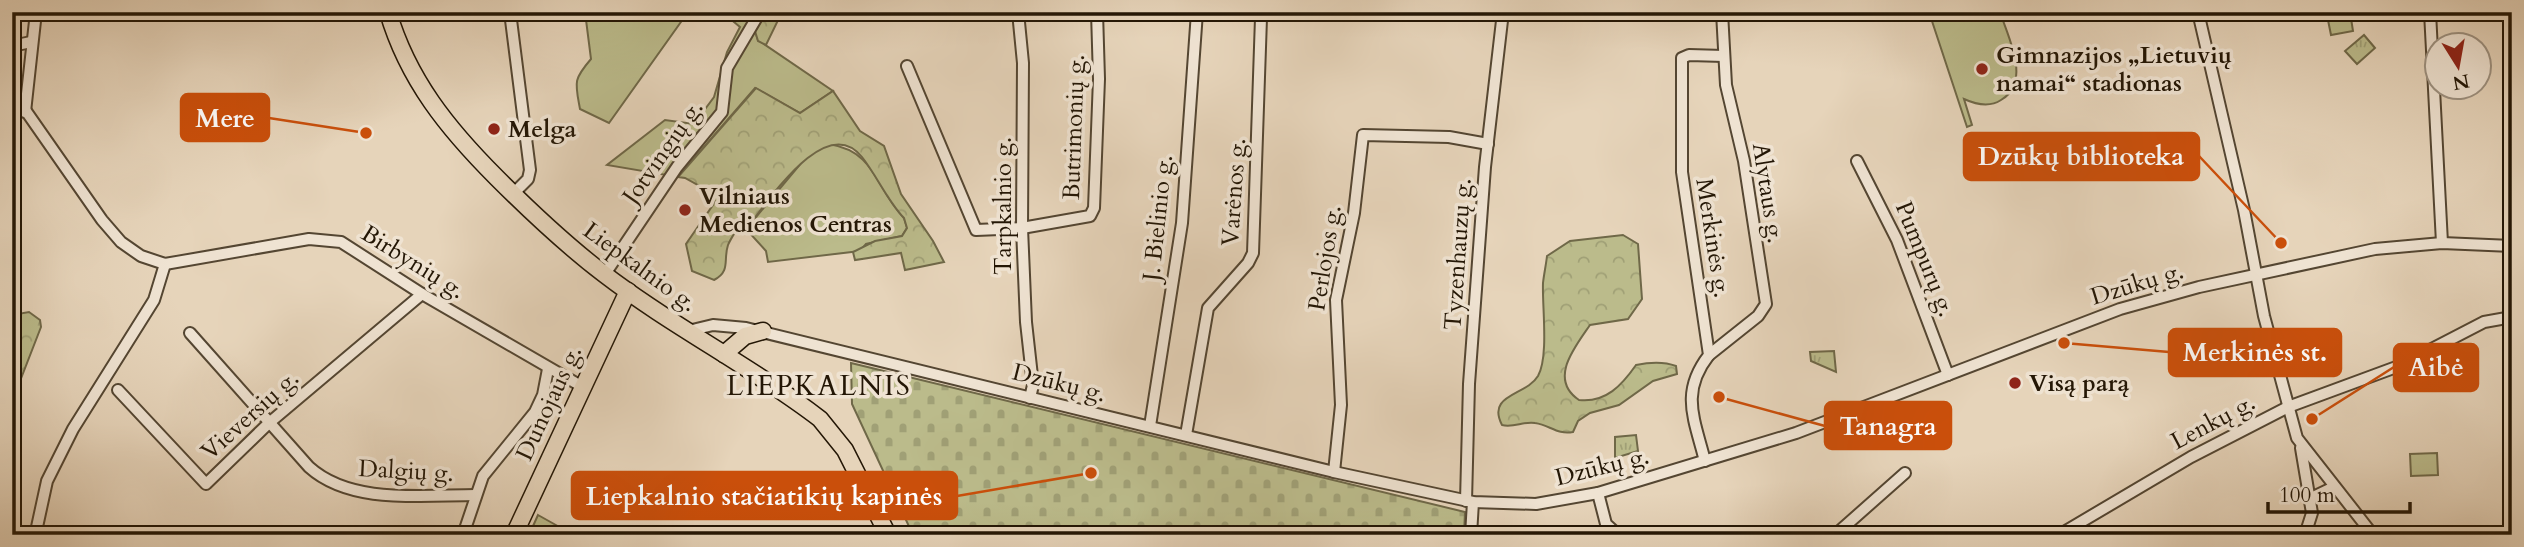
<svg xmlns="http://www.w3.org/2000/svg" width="2524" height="547" font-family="Cardo,serif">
<defs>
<pattern id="forest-crowns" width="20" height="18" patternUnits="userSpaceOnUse" patternTransform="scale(1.75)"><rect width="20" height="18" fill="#bbbb8b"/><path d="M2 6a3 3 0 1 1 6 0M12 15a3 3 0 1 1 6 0" fill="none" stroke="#a0a076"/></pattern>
<pattern id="cemetery-stones" width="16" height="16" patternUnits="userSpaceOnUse" patternTransform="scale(1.75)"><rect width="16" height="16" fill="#bbbb8b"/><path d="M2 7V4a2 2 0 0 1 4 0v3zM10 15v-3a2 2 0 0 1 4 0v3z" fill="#a0a076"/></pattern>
<pattern id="park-tufts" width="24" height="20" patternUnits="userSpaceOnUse" patternTransform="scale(1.75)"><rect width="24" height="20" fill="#bbbb8b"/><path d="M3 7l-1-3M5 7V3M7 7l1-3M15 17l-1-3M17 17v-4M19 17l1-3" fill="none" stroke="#a0a076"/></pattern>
</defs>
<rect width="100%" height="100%" fill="#e6d4ba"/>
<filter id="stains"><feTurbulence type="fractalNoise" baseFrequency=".00286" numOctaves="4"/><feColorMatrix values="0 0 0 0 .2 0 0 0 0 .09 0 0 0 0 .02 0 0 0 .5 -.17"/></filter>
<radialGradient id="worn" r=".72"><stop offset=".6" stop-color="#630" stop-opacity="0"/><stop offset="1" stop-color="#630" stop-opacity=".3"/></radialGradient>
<g fill="#bbbb8b" stroke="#6f6848" stroke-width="2">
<path d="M585,12H688L609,123L580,109C575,82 573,80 591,59Z"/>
<polygon points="722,12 767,12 755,31 758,40 833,91 800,113 755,88 678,177 607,165 665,120 694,124 714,97 727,52 740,27"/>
<path d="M1929,12H2000C2008,37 2032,82 2001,100C1989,108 1975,104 1964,99L1972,125L1967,127Z"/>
<polygon points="2350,12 2353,31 2331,35 2327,15"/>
<path d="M829,144C877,152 874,187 904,218L907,228L902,236L866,244L860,251L768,262L766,251L746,229L807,156Z"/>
<polygon points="538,515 563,529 559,535 529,535"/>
</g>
<g fill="url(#forest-crowns)" stroke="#6f6848" stroke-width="2">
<polygon points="767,12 782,12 766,45 758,41 755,31"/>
<path d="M756,88L800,113L833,91L860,131L884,146L901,194L933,241L944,262L905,270L901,253L855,260L853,252L875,241L902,236L907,228L904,218C887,200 877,176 862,157C825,111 767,204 746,229H737C734,234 730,240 728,245C723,260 731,271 714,280L692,271L686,244L715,202L712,193L685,178L678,177Z"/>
<path d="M1623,235L1638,244L1642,299L1628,319L1590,325C1575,347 1548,379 1579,400C1606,403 1622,385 1636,365C1650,362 1663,361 1676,366L1677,374L1653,381L1619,405L1590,413L1578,421L1573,432C1557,435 1550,425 1535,423C1523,421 1514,428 1502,425C1486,394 1526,396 1538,376C1549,356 1542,306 1543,283C1544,274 1546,265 1547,256L1570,241Z"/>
<polygon points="29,312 40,320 41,327 20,381 12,392 12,315"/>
</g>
<polygon fill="url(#cemetery-stones)" stroke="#6f6848" stroke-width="2" points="851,363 1465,512 1464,535 913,535 852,404"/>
<g fill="url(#park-tufts)" stroke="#6f6848" stroke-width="2">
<polygon points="2364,35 2375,48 2357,64 2345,51"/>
<polygon points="1834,351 1836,372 1811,361 1810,352"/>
<polygon points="1636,435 1638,451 1615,458 1615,437"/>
<polygon points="2437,453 2438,475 2411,476 2410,454"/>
</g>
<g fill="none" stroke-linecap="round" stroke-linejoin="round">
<defs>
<g id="minor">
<polyline points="510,12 530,170 528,179 513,194"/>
<polyline points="1018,12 1023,63 1022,228 1026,322 1033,385 1030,398"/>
<polyline points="2198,12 2244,210 2264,316 2297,438 2373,535"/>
<polyline points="2430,12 2442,243"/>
<polyline points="12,46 31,42"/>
<polyline points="907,66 976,230 1022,228 1090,216 1094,208 1099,79 1097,12"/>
<polyline points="12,91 102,220 121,242 141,256 165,264 309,239 341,242 422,294 581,386"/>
<polyline points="25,112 36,12"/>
<polyline points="1857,161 1897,240 1948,375"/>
<polyline points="605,274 677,167 722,112 727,68 760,12"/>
<polyline points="688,331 713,325 746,328 1334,472 1473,502 1536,504 1598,493 1796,433 2120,309 2199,287 2375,249 2442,243 2512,246"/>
<path d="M190,333L309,467C351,505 423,495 476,495"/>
<polyline points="1709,355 1758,316 1766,304 1744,161 1726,85 1722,12"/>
<polyline points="118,390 206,484 269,423 422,294"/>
<polyline points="1150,426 1182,223 1197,12"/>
<polyline points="1186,435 1208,308 1248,263 1253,253 1261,18"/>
<polyline points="2301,448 2312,513 2305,535"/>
<path d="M1705,461C1694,418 1680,392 1709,355L1682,172V58L1689,55L1724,56"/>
<polyline points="1334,472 1341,405 1336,300 1354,213 1363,135 1449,137 1488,144"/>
<polyline points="1598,493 1606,524 1618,535"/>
<polyline points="2311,498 2334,487"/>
<polyline points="1466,501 1469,384 1485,167 1503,12"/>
<polyline points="37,527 47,481 73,429 154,300 165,264"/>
<polyline points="463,535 483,476 535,412 543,395 548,369"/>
<polyline points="1471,535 1473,502"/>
<polyline points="1835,535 1905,473"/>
<polyline points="2059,535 2191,457 2288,407 2399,366 2484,322 2512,317"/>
</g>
<g id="primary">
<path d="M388,12C408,80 448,129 497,178C531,212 566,245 604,274C673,327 751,366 820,419L845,450L888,535"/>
<polyline points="724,354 745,336 763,331"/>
<polyline points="514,535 628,291"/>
</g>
</defs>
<use href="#minor" stroke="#544632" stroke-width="14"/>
<use href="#primary" stroke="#231605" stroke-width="19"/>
<use href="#minor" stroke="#efe3d2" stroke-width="10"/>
<use href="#primary" stroke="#e6d4ba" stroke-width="16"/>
</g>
<g fill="#8f2418" stroke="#efe3d2" stroke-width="2.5">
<circle cx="1982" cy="69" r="7"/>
<circle cx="494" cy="129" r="7"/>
<circle cx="685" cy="210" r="7"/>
<circle cx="2015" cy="383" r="7"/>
</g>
<g text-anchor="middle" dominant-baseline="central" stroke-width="7" stroke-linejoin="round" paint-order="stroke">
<g font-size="24" font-weight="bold" fill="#231605" stroke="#efe3d2" text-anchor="start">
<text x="1996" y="55">Gimnazijos „Lietuvių<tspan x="1996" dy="28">namai“ stadionas</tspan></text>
<text x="508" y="129">Melga</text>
<text x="699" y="196">Vilniaus<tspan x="699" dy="28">Medienos Centras</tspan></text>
<text x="2029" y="383">Visą parą</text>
</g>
<g font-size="24" fill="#231605" stroke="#efe3d2">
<text transform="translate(1074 127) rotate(-88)">Butrimonių g.</text>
<text transform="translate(663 152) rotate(-55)">Jotvingių g.</text>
<text transform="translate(1234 192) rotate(-86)">Varėnos g.</text>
<text transform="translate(1768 193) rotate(81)">Alytaus g.</text>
<text transform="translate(1003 206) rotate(-90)">Tarpkalnio g.</text>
<text transform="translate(1158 218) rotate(-84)">J. Bielinio g.</text>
<text transform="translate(1713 238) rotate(81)">Merkinės g.</text>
<text transform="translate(1458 254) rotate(-86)">Tyzenhauzų g.</text>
<text transform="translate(1325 258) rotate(-81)">Perlojos g.</text>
<text transform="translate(1925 259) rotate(68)">Pumpurų g.</text>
<text transform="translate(413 262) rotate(32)">Birbynių g.</text>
<text transform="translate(640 267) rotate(36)">Liepkalnio g.</text>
<text transform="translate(2137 284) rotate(-17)">Dzūkų g.</text>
<text transform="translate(1059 383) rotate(14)">Dzūkų g.</text>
<text transform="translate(549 403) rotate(-65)">Dunojaus g.</text>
<text transform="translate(250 415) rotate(-42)">Vieversių g.</text>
<text transform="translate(2213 422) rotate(-28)">Lenkų g.</text>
<text transform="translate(1602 467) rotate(-14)">Dzūkų g.</text>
<text transform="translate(406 471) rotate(3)">Dalgių g.</text>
</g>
<g font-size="28" letter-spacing="2" fill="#231605" stroke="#efe3d2">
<text x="819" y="386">LIEPKALNIS</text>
</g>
</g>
<path fill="none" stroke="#ca4f0b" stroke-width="2.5" d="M366 133L269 118M2281 243L2199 156M2064 343L2169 352M2312 419L2394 367M1719 397L1825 426M1091 473L957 496"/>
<g fill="#ca4f0b" stroke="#efe3d2" stroke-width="2.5">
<circle cx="366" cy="133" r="7"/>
<circle cx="2281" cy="243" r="7"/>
<circle cx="2064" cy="343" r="7"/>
<circle cx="2312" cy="419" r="7"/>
<circle cx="1719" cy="397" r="7"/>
<circle cx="1091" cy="473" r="7"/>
</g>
<g fill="#ca4f0b" stroke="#ca4f0b" stroke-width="2.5">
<rect x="181" y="94" width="88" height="47" rx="7"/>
<rect x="1964" y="133" width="235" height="47" rx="7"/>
<rect x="2169" y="329" width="172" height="47" rx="7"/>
<rect x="2394" y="344" width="84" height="47" rx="7"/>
<rect x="1825" y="402" width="126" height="47" rx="7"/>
<rect x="572" y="472" width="385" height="47" rx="7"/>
</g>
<g font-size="26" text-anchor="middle" font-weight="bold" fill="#fff">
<text x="225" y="127">Mere</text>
<text x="2081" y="165">Dzūkų biblioteka</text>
<text x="2255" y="361">Merkinės st.</text>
<text x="2436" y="376">Aibė</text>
<text x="1888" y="435">Tanagra</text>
<text x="764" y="505">Liepkalnio stačiatikių kapinės</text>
</g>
<rect width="2524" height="547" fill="none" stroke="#e6d4ba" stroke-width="42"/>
<rect x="14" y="14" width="2496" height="519" fill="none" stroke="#231605" stroke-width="3.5"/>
<rect x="21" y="21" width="2482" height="505" fill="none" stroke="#231605" stroke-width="2"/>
<g transform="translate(2458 66) rotate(169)"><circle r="33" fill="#efe3d2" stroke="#9d9180" stroke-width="2"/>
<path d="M0-5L12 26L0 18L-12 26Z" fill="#8f2418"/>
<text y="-10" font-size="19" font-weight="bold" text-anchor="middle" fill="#231605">N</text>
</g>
<path d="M2268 502v10h142v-10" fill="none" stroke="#231605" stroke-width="3.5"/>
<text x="2279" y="502" font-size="21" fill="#231605" stroke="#efe3d2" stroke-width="5" paint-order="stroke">100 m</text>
<rect width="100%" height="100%" filter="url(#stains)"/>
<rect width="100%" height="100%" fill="url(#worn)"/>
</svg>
